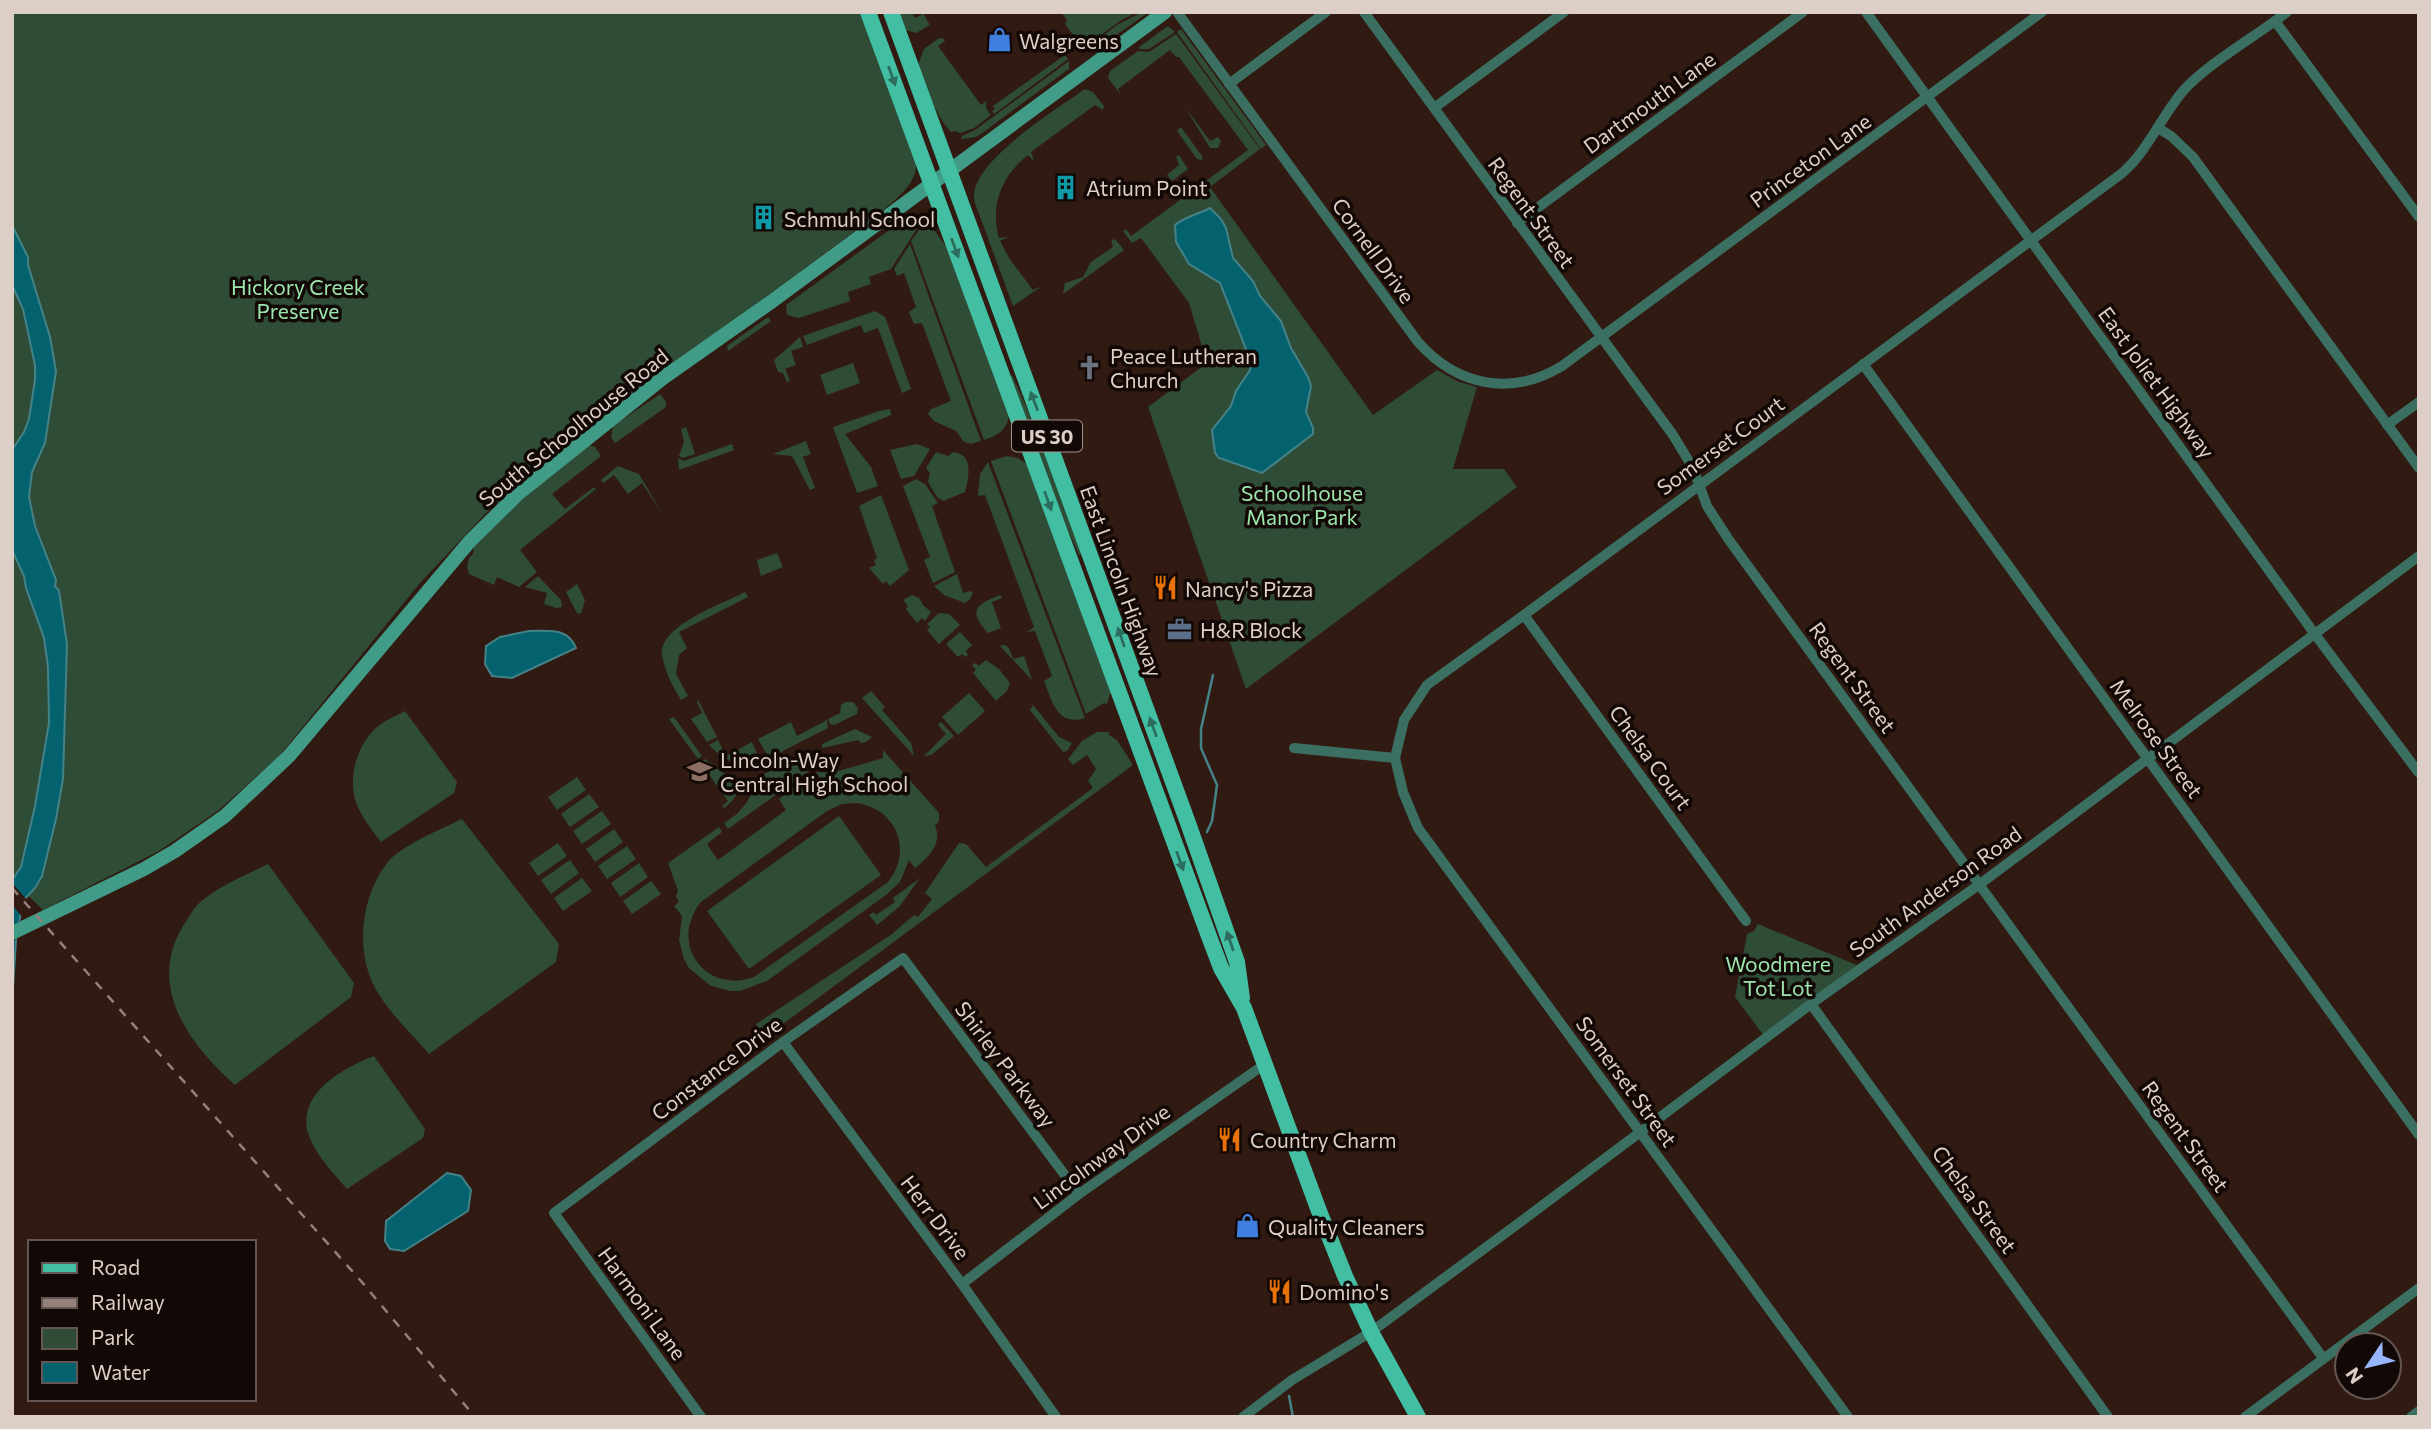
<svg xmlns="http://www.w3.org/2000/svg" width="2431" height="1429" font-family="Commissioner,sans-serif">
<rect width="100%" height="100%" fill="#311a12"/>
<g fill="#2f4c36" fill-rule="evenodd">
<path d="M12,12H862L916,160C919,183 895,200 879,213L625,402L489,510L420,583L280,755L219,810L159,851L43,910L12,880Z"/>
<polygon points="898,12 912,12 915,18 927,12 924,15 930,25 916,33 905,30"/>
<polygon points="1061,12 1137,12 1120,21 1083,48 1065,24 1067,20"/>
<polygon points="1142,12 1149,12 1092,52 1084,50 1117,25"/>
<polygon points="1168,26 1175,32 1149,49 1140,49 1139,47"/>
<polygon points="1181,29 1266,145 1261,149 1179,35 1177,32"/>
<polygon points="1176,34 1260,149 1210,187 1373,415 1437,370 1459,382 1477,387 1453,469 1504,469 1517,487 1246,689 1148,407 1207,363 1189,303 1141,238 1132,243 1123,231 1126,229 1131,236 1248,150 1179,57 1176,57 1170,50 1118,89 1122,96 1108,78 1110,71 1138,51 1149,52"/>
<path d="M939,38L944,39L945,41L938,46L981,105L987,101L986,108L991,115L974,128L960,133L955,131L951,132C934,113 927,89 918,65L924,49Z"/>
<polygon points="1060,48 1068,59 994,114 992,111 995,109 993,106 1062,57 1058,49"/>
<polygon points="1069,61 1069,69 1066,71 985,131 976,137 961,139 962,136 975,130"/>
<path d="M1085,89L1093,92L1104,106L1103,110L1095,105L1031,152L1034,161L1028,155C1001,176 990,205 999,238L1008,237L1000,241L1009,258L1033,290L1042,286L1013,306L975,203C963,166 1057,109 1085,89Z"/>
<polygon points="1185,107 1210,141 1218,137 1221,141 1218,148 1210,148"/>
<polygon points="1181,127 1202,156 1202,160 1197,159 1177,131"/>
<polygon points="1179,155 1188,169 1172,181 1167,175 1179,165 1176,157"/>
<polygon points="914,217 920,218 920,224 891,269 869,277 871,284 848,292 850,301 799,318 787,315 786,305 906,218"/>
<path d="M929,223L948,249L1009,416C1006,431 998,435 984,440L911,241L922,226Z"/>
<polygon points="1111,239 1116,240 1124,250 1063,294 1065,283 1083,277 1091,262 1113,247"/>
<polygon points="910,244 981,441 971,444 964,442 956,431 934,421 928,414 931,409 951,401 922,323 914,324 909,312 916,307 904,273 897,276 894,269"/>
<polygon points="875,311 885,317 911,389 902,393 878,328 864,333 861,325 807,345 803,336"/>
<polygon points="768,317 771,321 728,351 727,346"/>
<polygon points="800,337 803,347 791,351 796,365 785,369 790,381 787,382 783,373 778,372 774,360"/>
<polygon points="853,363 860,383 827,395 820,375"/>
<polygon points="1012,375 1041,439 1082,554 1079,555 1053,496 1010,376"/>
<polygon points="660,394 666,402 666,407 615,443 611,437 613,426"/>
<polygon points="890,409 891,415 845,434 871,467 878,486 857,493 833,427 879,411"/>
<polygon points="686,427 695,454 683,458 679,456 684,442 681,429"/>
<polygon points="806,441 811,454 803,457 815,488 810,490 792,456 773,454"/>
<polygon points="732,444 734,450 679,470 678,458 684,461"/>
<polygon points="917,444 930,449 914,476 901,479 890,450"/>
<polygon points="589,445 595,447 601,456 552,494 565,509 594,487 596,489 520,550 537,572 519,587 497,577 494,585 469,574 467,566 469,558 473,554 474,545 484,534 534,489"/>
<path d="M936,452L948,456L953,452C974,454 969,477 965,492L943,501L937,497L928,482L930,473L926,468Z"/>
<polygon points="1007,456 1018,458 1027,464 1111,691 1107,704 1104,703 1086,714 992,464 991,461"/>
<path d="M988,462L1085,718C1057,727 1052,701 1044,681L1052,676L1035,631L1027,632L1034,627L985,495L978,496L980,474Z"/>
<polygon points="618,466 639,474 663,515 642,483 628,494 614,475 603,483 601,480"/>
<polygon points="916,479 925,484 938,503 932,506 955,572 933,583 924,560 930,557 903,486"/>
<polygon points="881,495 909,570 890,586 886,581 883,584 869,568 876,565 874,560 877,558 859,506"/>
<polygon points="777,553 783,567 761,576 757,560"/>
<polygon points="957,574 963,593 970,591 973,593 970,599 965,603 944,595 934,586"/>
<polygon points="538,576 561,600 562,607 556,608 544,604 547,593 525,587"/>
<polygon points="577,584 585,600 581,614 577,613 566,592"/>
<path d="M745,592L748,597L679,632L687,648L679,655L676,674L688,696L681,700C672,685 665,672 662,655C658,626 724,603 745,592Z"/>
<polygon points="912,595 919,598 923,605 931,612 925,621 922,618 917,623 906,609 908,606 903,600"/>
<path d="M1000,595L1002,598L992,602L1001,628L988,633C968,611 975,605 1000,595Z"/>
<polygon points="939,613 949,614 960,625 939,644 927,630 930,627 927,624"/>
<polygon points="960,632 972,645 966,651 968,655 965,657 962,654 958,657 946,644"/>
<polygon points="1005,645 1009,648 1013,659 1024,656 1032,680 1000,646"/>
<polygon points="986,660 999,669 1010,683 1007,691 996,701 973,673 976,670 972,665 975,663 979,666"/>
<polygon points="871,691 885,707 882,710 911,743 914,756 862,698"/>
<polygon points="969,693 985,711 958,735 942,717"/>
<polygon points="698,700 717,737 707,742 691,719 702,713 697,702"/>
<polygon points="845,702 853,702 858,708 857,714 834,725 830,724 828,719 840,713 841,705"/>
<polygon points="1033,705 1059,737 1072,743 1067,751 1063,752 1030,710"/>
<path d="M405,711L457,782L454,793L381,842C372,830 363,819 357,805C347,780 356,746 376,728C384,721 395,716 405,711Z"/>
<polygon points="674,717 702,756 698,759 669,719"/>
<polygon points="827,720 828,728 769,758 758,739 791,722 797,736"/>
<polygon points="941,722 954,736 931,755 924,756 946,734 938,725"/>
<polygon points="855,729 872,737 866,742 860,743 859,740 822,748 822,744"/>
<polygon points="1097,732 1109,732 1109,735 1117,740 1133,765 764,1038 756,1024 892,934 914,915 918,917 932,899 925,893 959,843 966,844 986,867 1093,788 1088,781 1096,769 1087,755 1073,765 1068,759 1082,741"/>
<path d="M718,740L726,756L752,742L760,760C741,770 722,759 709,745Z"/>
<path d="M883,750L939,813V821L935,826C943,843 928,858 915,868L909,860L900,882L886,895L767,981L740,991H730L711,986L689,968L684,959L679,940L682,916L674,906L679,902L676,896L678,891L668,863L719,827L722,832L707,844L718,860L786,810L779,799L810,774L826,797L838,788L829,792L816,772L832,773L883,758ZM858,803C897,810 913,851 888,882L754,977C705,995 668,943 701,902L827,811L842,804Z"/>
<polygon points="797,758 808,772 728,829 724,823 737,814 747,802 760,776"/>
<path d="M705,759C720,774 756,785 724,808L722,806L728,801L700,762Z"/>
<polygon points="577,777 586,790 557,810 548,797"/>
<polygon points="589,794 599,807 570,827 561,814"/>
<polygon points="602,811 611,824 582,844 573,831"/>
<polygon points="839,816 881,875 749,969 707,911"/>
<path d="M462,819L559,944L556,962L429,1054C413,1035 393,1017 380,996C354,958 359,899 387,863C403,844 440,830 462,819Z"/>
<polygon points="614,829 623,842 595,862 586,849"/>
<polygon points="558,843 567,856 538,876 529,863"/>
<polygon points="627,846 636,859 607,879 598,866"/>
<polygon points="570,860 579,873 551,894 541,880"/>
<polygon points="639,863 648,877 620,897 611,883"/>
<path d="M268,864L354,983L351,997L235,1085C190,1045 146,987 183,926C188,919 192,910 198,904C219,886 244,876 268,864Z"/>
<polygon points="582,878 592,891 563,911 554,898"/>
<polygon points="920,878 899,907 877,925 869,915 874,912 876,915 895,902 893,898"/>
<polygon points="651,881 661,894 632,914 623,901"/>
<polygon points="1758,924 1859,966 1764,1036 1735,997 1747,934 1754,931"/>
<path d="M374,1056L425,1129L423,1138L347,1189C334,1174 316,1155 309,1136C295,1094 343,1068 374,1056Z"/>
</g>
<g fill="#03626d" stroke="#458288" stroke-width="2">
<path d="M1210,208L1221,219L1226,228L1233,258L1253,281L1260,296L1281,321L1291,348L1308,377L1311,386L1306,412L1313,428V434L1262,473L1219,458L1215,453L1212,430L1231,406L1236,391L1250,370L1251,362L1220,283L1189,264L1176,242L1175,225C1184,217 1199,214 1210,208Z"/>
<polygon points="12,225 28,257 28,265 50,337 56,371 45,443 32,472 29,497 35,526 56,580 55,586 59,591 67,644 63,779 56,819 42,876 35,888 23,901 16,940 12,1004 12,880 21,867 35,806 49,723 48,667 44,638 26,588 24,576 12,550 12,450 24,432 29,419 35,380 35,365 23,309 12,285"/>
<path d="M529,631C548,631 568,627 576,648L512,678L492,676L485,664L486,646L500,637Z"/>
<polygon points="447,1173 461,1176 471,1190 468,1211 404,1251 390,1249 385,1241 386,1221"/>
</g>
<polygon fill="#311a12" points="12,883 28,901 26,902 26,912 21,937 12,941 12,925 24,919 12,905"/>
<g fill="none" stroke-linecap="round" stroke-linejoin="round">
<g stroke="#458288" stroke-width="2.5">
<polyline points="1207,832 1212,821 1217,785 1201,748 1201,729 1213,675"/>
<polyline points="1289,1396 1293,1417"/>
</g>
<g stroke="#3a6f62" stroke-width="10">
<path d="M1177,12L1418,342C1457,386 1511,397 1562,366L2042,12"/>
<polyline points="1364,12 1673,435 1693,468 1707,506 1729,540 2323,1358"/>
<polyline points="1866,12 2314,633 2419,773"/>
<polyline points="2287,12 2275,21 2419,217"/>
<polyline points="1229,84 1326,12"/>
<polyline points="1434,108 1564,12"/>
<polyline points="2158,128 2171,136 2193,157 2419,468"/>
<polyline points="1517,223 1803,12"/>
<polyline points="1863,364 2419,1135"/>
<polyline points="2387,425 2419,402"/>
<polyline points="1524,615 1746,921"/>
<polyline points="1294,748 1395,758"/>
<polyline points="1811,1004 2108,1417"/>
<polyline points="783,1042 962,1284 1056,1417"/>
<polyline points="962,1284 1079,1194 1265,1064"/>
<polyline points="701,1417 554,1213 783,1042 903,958 1079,1194"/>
<polyline points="1243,1417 1292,1380 1371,1332 1519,1223 1811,1004 1980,884 2419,556"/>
<path d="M1848,1417L1418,828L1403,792L1395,758L1404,720L1427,685L1524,615L2121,174C2148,151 2161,117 2183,91C2204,67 2249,40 2275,21"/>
<polyline points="2245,1417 2419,1288"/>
<polyline points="2411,1417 2419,1411"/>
</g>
<polyline stroke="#409c86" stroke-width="14" points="12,933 144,869 175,851 225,816 289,756 470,541 519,493 663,378 771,302 1165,12"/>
<g stroke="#42bea3" stroke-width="16">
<polyline points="868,12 1210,939 1221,968 1244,1008 1319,1211 1345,1276 1371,1332 1418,1417"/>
<polyline points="891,12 1188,823 1237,962 1242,998"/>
</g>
<polyline stroke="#94817a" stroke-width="2.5" stroke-dasharray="9 9" stroke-linecap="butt" points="12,888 361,1281 475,1417"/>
</g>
<defs><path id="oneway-solid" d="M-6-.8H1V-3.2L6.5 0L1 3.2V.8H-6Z" transform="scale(1.75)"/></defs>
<g fill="#2c6c5c">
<use href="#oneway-solid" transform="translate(892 76) rotate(70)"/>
<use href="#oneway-solid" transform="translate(955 248) rotate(70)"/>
<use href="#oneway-solid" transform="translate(1034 401) rotate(-111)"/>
<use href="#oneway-solid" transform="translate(1048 501) rotate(70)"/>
<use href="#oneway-solid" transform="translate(1121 637) rotate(-109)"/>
<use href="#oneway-solid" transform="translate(1153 727) rotate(-110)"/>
<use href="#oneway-solid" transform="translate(1180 861) rotate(70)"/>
<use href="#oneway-solid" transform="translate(1230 941) rotate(-109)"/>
</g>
<defs>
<symbol id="shop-bare" viewBox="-9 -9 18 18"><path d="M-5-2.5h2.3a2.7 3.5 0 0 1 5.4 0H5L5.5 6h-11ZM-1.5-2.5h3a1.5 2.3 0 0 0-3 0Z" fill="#3f7fe0" stroke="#120805" stroke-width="2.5" paint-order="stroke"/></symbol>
<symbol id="building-bare" viewBox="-9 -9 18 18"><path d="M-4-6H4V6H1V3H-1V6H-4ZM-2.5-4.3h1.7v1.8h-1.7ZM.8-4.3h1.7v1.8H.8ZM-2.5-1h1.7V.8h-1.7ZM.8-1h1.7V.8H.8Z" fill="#0f9aa8" stroke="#120805" stroke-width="2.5" paint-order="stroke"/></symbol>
<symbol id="church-bare" viewBox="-9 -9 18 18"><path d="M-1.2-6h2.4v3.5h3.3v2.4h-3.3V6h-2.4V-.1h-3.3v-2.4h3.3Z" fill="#6b7280" stroke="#120805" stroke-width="2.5" paint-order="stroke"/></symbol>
<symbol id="restaurant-bare" viewBox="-9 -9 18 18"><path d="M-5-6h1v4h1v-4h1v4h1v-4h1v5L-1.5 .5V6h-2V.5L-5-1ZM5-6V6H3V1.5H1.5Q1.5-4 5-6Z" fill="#e8710a" stroke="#120805" stroke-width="2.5" paint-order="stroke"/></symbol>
<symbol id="office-bare" viewBox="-9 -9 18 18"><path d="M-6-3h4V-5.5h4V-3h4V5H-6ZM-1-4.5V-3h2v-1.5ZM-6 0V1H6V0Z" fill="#5c6f8a" stroke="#120805" stroke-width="2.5" paint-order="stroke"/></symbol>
<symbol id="school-bare" viewBox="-9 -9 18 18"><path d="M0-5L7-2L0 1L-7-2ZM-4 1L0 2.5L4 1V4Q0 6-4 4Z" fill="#8d6e63" stroke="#120805" stroke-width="2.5" paint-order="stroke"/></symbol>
</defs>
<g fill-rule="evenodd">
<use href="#shop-bare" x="982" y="22" width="35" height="35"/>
<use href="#building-bare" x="1048" y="170" width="35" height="35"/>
<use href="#building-bare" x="746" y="200" width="35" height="35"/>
<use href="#church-bare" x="1072" y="350" width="35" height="35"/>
<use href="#restaurant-bare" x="1148" y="570" width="35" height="35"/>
<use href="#office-bare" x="1162" y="612" width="35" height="35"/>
<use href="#school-bare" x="682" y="754" width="35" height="35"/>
<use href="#restaurant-bare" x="1212" y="1122" width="35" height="35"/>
<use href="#shop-bare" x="1230" y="1208" width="35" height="35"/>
<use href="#restaurant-bare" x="1262" y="1274" width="35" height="35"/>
</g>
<g text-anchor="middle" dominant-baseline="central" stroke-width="7" stroke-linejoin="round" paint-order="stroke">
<rect fill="#120805" stroke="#a1938e" stroke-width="2" x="1012" y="420.5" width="70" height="31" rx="5"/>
<g font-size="19" font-weight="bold" fill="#decec8">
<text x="1047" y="436">US 30</text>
</g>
<g font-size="21" fill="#decec8" stroke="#120805" text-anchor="start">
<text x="1019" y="40">Walgreens</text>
<text x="1086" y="187">Atrium Point</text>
<text x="784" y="218">Schmuhl School</text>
<text x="1110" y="355">Peace Lutheran<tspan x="1110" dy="24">Church</tspan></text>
<text x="1185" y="588">Nancy's Pizza</text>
<text x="1200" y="629">H&amp;R Block</text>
<text x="720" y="759">Lincoln-Way<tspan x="720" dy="24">Central High School</tspan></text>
<text x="1250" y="1139">Country Charm</text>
<text x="1268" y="1226">Quality Cleaners</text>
<text x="1299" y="1291">Domino's</text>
</g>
<g font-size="21" fill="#decec8" stroke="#120805">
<text transform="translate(1649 102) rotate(-36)">Dartmouth Lane</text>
<text transform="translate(1810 160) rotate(-36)">Princeton Lane</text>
<text transform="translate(1532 212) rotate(54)">Regent Street</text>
<text transform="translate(1374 250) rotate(54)">Cornell Drive</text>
<text transform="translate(2157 382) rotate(54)">East Joliet Highway</text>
<text transform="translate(573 427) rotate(-39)">South Schoolhouse Road</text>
<text transform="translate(1720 445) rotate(-36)">Somerset Court</text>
<text transform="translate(1122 581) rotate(70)">East Lincoln Highway</text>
<text transform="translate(1853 677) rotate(54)">Regent Street</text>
<text transform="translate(2157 738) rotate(54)">Melrose Street</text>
<text transform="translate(1651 757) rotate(54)">Chelsa Court</text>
<text transform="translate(1935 891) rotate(-36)">South Anderson Road</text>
<text transform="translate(1006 1064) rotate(53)">Shirley Parkway</text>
<text transform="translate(716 1068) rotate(-37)">Constance Drive</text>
<text transform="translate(1627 1081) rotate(54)">Somerset Street</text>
<text transform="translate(2186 1136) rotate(54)">Regent Street</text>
<text transform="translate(1101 1156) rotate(-36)">Lincolnway Drive</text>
<text transform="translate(1975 1199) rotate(54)">Chelsa Street</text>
<text transform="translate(936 1217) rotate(53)">Herr Drive</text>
<text transform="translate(643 1303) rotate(54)">Harmoni Lane</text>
</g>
<g font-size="21" fill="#9ce6ae" stroke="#120805">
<text x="298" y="286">Hickory Creek<tspan x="298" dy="24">Preserve</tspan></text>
<text x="1302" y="492">Schoolhouse<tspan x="1302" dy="24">Manor Park</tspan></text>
<text x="1778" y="963">Woodmere<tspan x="1778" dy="24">Tot Lot</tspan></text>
</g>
</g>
<rect width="2431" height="1429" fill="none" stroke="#decec8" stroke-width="28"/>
<rect x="28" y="1240" width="228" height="161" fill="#120805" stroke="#645753" stroke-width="2"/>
<rect x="42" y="1263" width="35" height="10" fill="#42bea3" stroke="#645753" stroke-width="2"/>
<text x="91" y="1275" font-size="21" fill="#decec8">Road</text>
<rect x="42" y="1298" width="35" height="10" fill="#94817a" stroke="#645753" stroke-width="2"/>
<text x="91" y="1310" font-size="21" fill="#decec8">Railway</text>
<rect x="42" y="1328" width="35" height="21" fill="#2f4c36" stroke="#645753" stroke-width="2"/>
<text x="91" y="1345" font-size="21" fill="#decec8">Park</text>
<rect x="42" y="1362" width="35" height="21" fill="#03626d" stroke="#645753" stroke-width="2"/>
<text x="91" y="1380" font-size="21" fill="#decec8">Water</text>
<g transform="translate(2368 1366) rotate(235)"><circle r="33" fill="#120805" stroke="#645753" stroke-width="2"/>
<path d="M0-5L12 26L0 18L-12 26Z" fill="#98b6fd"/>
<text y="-10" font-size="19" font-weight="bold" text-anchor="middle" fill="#decec8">N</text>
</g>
</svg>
